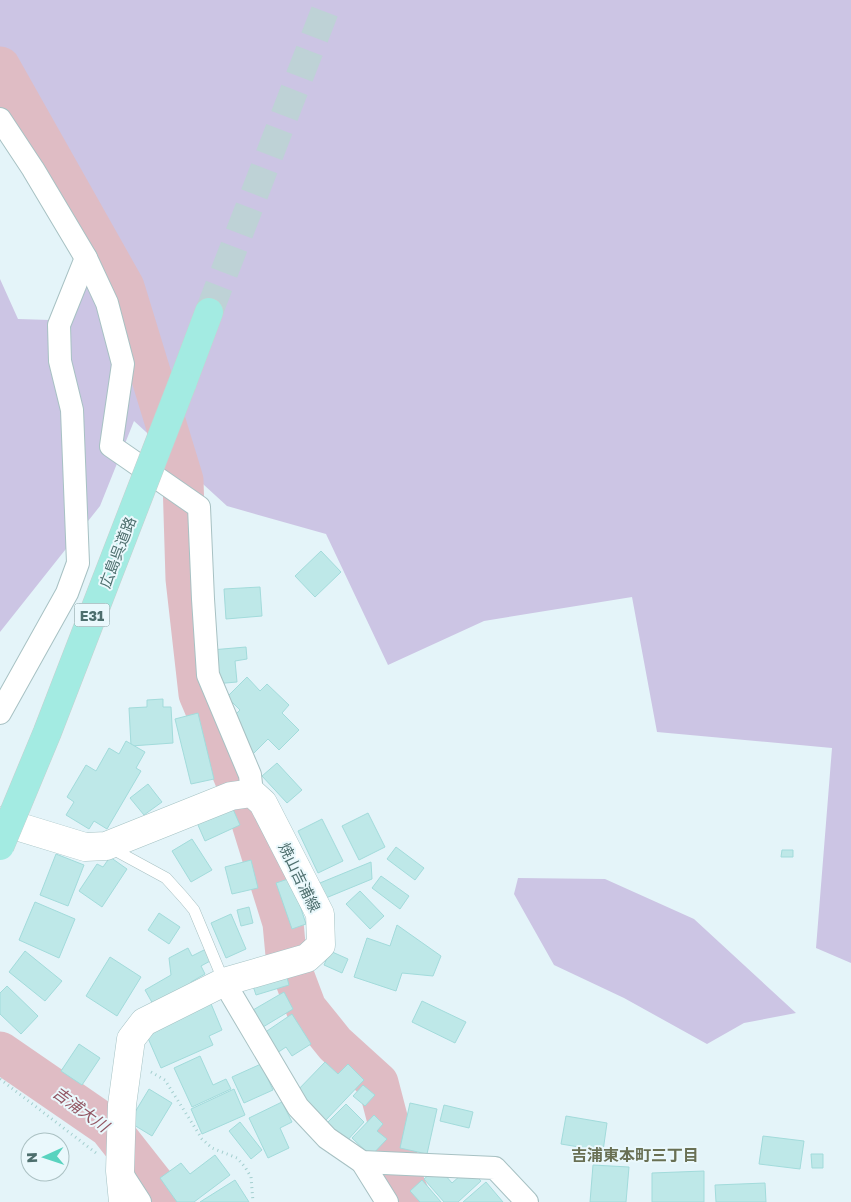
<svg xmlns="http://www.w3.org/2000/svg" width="851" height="1202" font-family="'Golos Text','Noto Sans JP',sans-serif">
<rect width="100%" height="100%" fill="#e4f4f9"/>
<g fill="#ccc5e4">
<polygon points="0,0 851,0 851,963 816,948 832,748 657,732 632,597 484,621 388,665 326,534 227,506 134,421 100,506 0,632 0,279 18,319 50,320 107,231 0,76"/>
<polygon points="518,878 605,879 694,919 796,1013 744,1023 707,1044 624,998 554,965 514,894"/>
</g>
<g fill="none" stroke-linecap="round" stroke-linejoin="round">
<g stroke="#dfbcc4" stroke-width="41">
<polyline points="0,67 124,287 183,480 186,579 199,694 247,807 283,923 286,955 306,1008 335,1044 378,1083 404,1183 412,1202"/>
<polyline points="0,1052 109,1127 168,1202"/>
</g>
</g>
<g fill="#bee8e8" stroke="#a2dbdb">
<polygon points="321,551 341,572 315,597 295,576"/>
<polygon points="260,587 262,616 226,619 224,589"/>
<polygon points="246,647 247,659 235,661 237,682 214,684 211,650"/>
<polygon points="247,677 260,691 267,684 289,705 282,713 299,730 279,750 268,739 252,755 229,721 240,710 227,697"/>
<polygon points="163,699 163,707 171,707 173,743 131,746 129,708 147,707 147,700"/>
<polygon points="198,713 214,779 191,784 175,719"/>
<polygon points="126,741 145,752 136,768 141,771 107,829 94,821 89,829 66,815 74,802 67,797 86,765 96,771 109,748 119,754"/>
<polygon points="277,763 302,790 287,803 262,776"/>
<polygon points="148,784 162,802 144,815 130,798"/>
<polygon points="229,800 240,825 205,841 194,816"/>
<polygon points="368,813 385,847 359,860 342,826"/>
<polygon points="322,819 343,861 318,873 298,831"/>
<polygon points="192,839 212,870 191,882 172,851"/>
<polygon points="396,847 424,868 415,880 387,859"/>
<polygon points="782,850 793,850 793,857 781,857"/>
<polygon points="56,854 84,865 68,906 40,895"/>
<polygon points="110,857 127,869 102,907 79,891 97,864 103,867"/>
<polygon points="251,860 258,888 232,894 225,867"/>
<polygon points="371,862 372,879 321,900 315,885"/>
<polygon points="381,876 409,896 400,909 372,888"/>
<polygon points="291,878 306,924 292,929 276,883"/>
<polygon points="360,891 384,916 370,929 346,904"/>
<polygon points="35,902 75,919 59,958 19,940"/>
<polygon points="249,907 253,923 241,926 237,910"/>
<polygon points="159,913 180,927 169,944 148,930"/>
<polygon points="231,914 246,949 226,958 211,923"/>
<polygon points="397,925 441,956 433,976 402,973 396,991 354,977 367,938 390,946"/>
<polygon points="188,948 192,956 206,949 212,960 201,966 205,974 191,982 192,985 154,1006 145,990 171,975 169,958"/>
<polygon points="25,951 62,981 45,1001 9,972"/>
<polygon points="330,951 348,959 342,973 324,965"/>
<polygon points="110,957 141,977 117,1016 86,996"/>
<polygon points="285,970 289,985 256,995 251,980"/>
<polygon points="7,986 38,1016 21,1034 0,1014 0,993"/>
<polygon points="284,992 293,1009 263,1027 253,1010"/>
<polygon points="209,999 222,1030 209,1036 213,1045 161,1068 144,1029"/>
<polygon points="422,1001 466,1022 455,1043 412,1022"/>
<polygon points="292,1014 311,1044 292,1056 286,1047 277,1053 264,1033"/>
<polygon points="79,1044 100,1058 82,1085 61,1071"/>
<polygon points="200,1056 213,1085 226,1079 231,1089 192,1107 174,1068"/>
<polygon points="325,1062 338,1074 348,1064 364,1080 325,1121 295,1093"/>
<polygon points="261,1064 273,1090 244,1103 232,1077"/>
<polygon points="363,1085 375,1095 365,1106 353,1096"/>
<polygon points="149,1089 172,1103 152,1136 129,1122"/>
<polygon points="234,1089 245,1115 202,1134 191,1109"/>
<polygon points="282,1102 292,1122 280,1128 289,1148 268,1158 249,1118"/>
<polygon points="410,1103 437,1109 427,1154 400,1148"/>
<polygon points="346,1104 364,1122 345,1143 326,1124"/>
<polygon points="444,1105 473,1112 469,1128 440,1121"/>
<polygon points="374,1115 383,1124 377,1131 387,1139 371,1156 352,1138"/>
<polygon points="566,1116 607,1123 603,1151 561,1144"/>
<polygon points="240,1122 262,1150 251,1159 229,1131"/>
<polygon points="763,1136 804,1141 800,1169 759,1164"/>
<polygon points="811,1154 823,1154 823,1168 812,1168"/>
<polygon points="215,1155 230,1175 194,1202 177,1202 160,1178 181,1163 190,1174"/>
<polygon points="593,1165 629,1167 626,1202 590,1202"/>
<polygon points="438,1167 452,1183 469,1168 481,1181 458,1202 444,1202 424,1179"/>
<polygon points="704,1171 704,1202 652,1202 652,1173"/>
<polygon points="235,1180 249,1202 200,1202"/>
<polygon points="422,1180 441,1202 420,1202 410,1191"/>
<polygon points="486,1182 503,1202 463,1202"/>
<polygon points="765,1183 766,1202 716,1202 715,1185"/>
</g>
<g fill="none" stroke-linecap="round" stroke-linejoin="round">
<polyline stroke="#bed2d6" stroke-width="28" stroke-dasharray="28 14" stroke-linecap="butt" points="209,312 329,0"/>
<defs>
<polyline id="lane" points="109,847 166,878 184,898 194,910 224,982"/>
<g id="street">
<polyline points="0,119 33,169 86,258 107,303 123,364 111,446 199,507 203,599 208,675 250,775 252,793"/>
<polyline points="0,713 67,593 78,563 72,410 60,361 59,325 86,258"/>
<polyline points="224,982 298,1107 327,1138 362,1162 495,1168 527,1202"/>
<polyline points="362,1162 387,1202"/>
<polyline points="120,1171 140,1202"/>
</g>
<polyline id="secondary" points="0,821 85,847 106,846 231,796 252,793 263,803 320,914 321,945 307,958 224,982 144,1022 131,1039 122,1105 120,1171 123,1202"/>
<polyline id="highway" points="182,384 209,312"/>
</defs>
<use href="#lane" stroke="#a7c1c3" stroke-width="12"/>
<use href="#street" stroke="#a7c1c3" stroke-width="24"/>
<use href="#secondary" stroke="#a4c2c4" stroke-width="29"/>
<use href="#highway" stroke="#c6d1d0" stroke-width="29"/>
<g stroke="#a3cfcf" stroke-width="3" stroke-dasharray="1 4" stroke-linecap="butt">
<polyline points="151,1072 165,1080 202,1139 212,1148 237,1158 245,1167 251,1177 253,1202"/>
<polyline points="0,1079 96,1153"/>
</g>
<use href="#lane" stroke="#fff" stroke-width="11"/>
<use href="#street" stroke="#fff" stroke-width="22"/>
<use href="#secondary" stroke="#fff" stroke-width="28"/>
<use href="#highway" stroke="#a3ebe2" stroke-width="28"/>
<defs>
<polyline id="highway-bridge" points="0,846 47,733 182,384"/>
</defs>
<use href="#highway-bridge" stroke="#c6d1d0" stroke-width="29" stroke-linecap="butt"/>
<use href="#highway-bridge" stroke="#a3ebe2" stroke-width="28"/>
</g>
<g text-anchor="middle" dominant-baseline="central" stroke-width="4" stroke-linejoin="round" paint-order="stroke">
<rect fill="#eaf8fc" stroke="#7c9798" stroke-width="1" x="74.5" y="603.5" width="35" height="23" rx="4"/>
<g font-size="14" font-weight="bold" fill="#4d6e6d">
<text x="92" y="615">E31</text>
</g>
<g font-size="15" fill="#4d6e6d" stroke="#eaf8fc">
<text transform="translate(117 552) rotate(-69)">広島呉道路</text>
<text transform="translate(300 877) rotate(64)">焼山吉浦線</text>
</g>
<g font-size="16" font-style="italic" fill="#925562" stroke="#eaf8fc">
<text transform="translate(81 1109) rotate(36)">吉浦大川</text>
</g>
<g font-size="16" font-weight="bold" fill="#697054" stroke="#eaf8fc">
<text x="635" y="1155">吉浦東本町三丁目</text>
</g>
</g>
<g transform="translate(45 1157) rotate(267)"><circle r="24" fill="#eaf8fc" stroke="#abc1c3"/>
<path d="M0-4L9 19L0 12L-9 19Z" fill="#59d3bf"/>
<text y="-8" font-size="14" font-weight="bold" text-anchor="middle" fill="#4d6e6d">N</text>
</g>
</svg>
